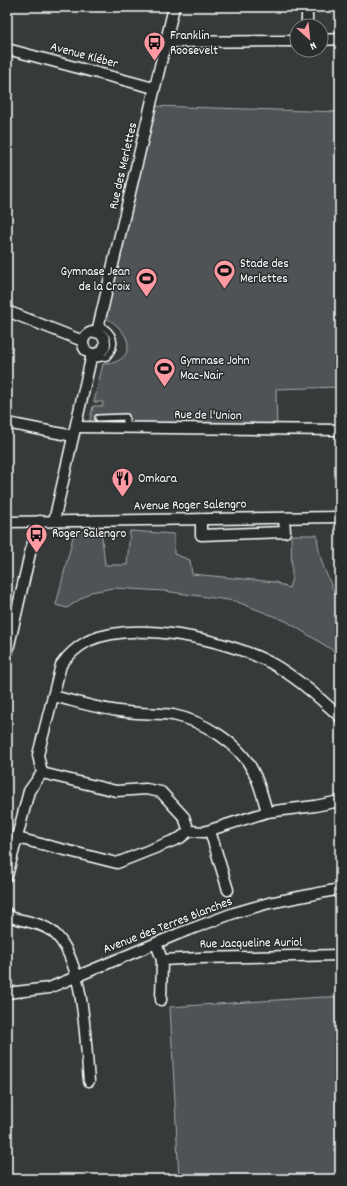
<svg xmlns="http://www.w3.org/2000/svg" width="347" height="1186" font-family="Dekko,sans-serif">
<rect width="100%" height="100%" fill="#373a3b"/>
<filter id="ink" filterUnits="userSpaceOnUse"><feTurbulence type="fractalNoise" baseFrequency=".025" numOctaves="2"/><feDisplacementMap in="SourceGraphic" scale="8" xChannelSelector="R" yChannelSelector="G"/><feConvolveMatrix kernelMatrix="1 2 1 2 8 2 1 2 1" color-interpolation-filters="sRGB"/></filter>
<g filter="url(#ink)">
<g fill="#505354" stroke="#a8a9aa">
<path d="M152,106L340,112V387L276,389L277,429L89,424L93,406H103V402H94L103,364C126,364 137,346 119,328C114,322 108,319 102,316Z"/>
<path d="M101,528L105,565H127L130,531L174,534V554L190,560L192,574L275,582L289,588L292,578L291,535H317C319,565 329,578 340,605C343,613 340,646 340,657L334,651L286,621L235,601L164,591L113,588L91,592L67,608L56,605L74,533Z"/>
<polygon points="323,997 340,997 340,1179 179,1179 170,1007"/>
</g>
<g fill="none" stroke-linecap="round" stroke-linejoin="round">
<defs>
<g id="lane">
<path d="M91,360L107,357C119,344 114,332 99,324"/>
<polyline points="98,418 126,417 126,427"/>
</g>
<g id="street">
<polyline points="307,7 307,26"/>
<polyline points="321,40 340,39"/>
<polyline points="166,42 297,41"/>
<polyline points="7,49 154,88"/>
<polyline points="7,311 83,341"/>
<circle cx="94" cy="343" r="11"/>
<polyline points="97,332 174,7"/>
<polyline points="7,423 73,436"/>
<polyline points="76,427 340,430"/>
<polyline points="201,519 201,535 285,532 284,518"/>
<polyline points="54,521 92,354"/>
<polyline points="7,522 340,517"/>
<polyline points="7,654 31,549 40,521"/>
<path d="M53,696C78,702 102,710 127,712C143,714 158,713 173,715C203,721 239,743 253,771C260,784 263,798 267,812"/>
<polyline points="42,773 116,791 146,789 161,792 184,817 189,831"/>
<polyline points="210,831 228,890"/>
<polyline points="17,838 117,863 180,838 189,831 204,832 267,812 315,806 340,801"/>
<path d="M7,876L29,791L42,773L38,755L61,665C68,655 77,647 88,641C135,620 226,639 271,663C296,677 319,697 340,717"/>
<path d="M7,913L10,917C24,921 42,923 53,932C85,959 85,1042 89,1081"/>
<polyline points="156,943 162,960 161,1000"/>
<polyline points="162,960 200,958 340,955"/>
<polyline points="7,993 49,988 178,934 234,913 269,903 340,889"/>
</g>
</defs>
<use href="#lane" stroke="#fff" stroke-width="8"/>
<use href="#street" stroke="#fff" stroke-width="13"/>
<use href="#lane" stroke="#2a2d2e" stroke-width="5"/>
<use href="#street" stroke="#2a2d2e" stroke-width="10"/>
</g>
</g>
<defs>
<symbol id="bus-pin" viewBox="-11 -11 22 30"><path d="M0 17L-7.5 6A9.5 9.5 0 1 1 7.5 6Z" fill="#ff9aa2" stroke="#2a2d2e"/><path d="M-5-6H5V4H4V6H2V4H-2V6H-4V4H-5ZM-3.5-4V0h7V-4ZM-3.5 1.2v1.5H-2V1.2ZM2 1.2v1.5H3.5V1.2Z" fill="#111"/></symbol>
<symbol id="stadium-pin" viewBox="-11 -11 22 30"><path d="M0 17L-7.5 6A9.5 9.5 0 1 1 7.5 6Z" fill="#ff9aa2" stroke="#2a2d2e"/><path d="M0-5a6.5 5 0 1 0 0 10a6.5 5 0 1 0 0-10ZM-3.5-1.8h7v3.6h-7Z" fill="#111"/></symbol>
<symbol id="restaurant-pin" viewBox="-11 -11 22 30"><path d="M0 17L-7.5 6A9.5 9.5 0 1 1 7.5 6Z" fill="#ff9aa2" stroke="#2a2d2e"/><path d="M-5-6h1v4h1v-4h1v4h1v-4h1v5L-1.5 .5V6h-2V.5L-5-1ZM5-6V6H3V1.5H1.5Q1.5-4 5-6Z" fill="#111"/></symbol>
</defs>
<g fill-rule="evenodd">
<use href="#bus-pin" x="142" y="30" width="25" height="34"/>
<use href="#stadium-pin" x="212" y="258" width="25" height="34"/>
<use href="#stadium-pin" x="134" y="266" width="25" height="34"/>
<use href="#stadium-pin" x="152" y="356" width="25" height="34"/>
<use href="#restaurant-pin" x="110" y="466" width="25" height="34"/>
<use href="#bus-pin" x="24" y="522" width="25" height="34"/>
</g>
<g text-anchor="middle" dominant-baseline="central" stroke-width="3" stroke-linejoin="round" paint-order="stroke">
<g font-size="13" fill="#fff" stroke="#2a2d2e" text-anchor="start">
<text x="170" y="36">Franklin<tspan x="170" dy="15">Roosevelt</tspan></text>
<text x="240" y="264">Stade des<tspan x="240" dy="15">Merlettes</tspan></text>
<text x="130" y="272" text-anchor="end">Gymnase Jean<tspan x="130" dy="15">de la Croix</tspan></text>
<text x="180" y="361">Gymnase John<tspan x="180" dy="15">Mac-Nair</tspan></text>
<text x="138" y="479">Omkara</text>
<text x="52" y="534">Roger Salengro</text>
</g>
<g font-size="13" fill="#fff" stroke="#2a2d2e">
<text transform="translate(84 56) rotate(15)">Avenue Kléber</text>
<text transform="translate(124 166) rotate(-77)">Rue des Merlettes</text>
<text transform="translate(208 416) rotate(1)">Rue de l'Union</text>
<text transform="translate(190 506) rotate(-1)">Avenue Roger Salengro</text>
<text transform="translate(168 926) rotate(-21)">Avenue des Terres Blanches</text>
<text transform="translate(251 944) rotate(-1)">Rue Jacqueline Auriol</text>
</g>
</g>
<rect width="347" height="1186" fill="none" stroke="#2a2d2e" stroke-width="24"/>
<rect x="12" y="12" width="323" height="1162" fill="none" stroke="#fff" stroke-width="1.5" filter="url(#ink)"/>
<g transform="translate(309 38) rotate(153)"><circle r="19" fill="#2a2d2e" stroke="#7f8182"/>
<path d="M0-3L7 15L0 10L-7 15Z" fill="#ff9aa2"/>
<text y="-6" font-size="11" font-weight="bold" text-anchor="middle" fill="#ffffff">N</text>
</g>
</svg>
